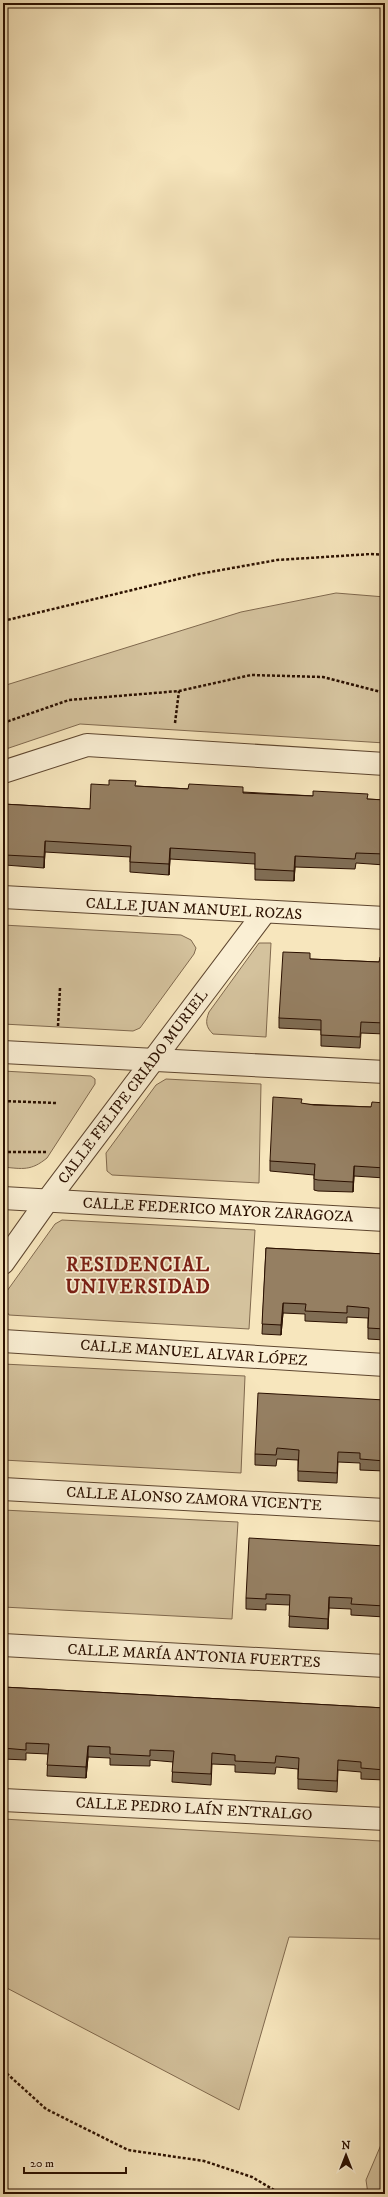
<svg xmlns="http://www.w3.org/2000/svg" width="388" height="2197" font-family="'IM FELL DW Pica',serif">
<rect width="100%" height="100%" fill="#f7e6bd"/>
<filter id="stains"><feTurbulence type="fractalNoise" baseFrequency=".005" numOctaves="4"/><feColorMatrix values="0 0 0 0 .2 0 0 0 0 .09 0 0 0 0 .02 0 0 0 .5 -.17"/></filter>
<radialGradient id="worn" r=".72"><stop offset=".6" stop-color="#630" stop-opacity="0"/><stop offset="1" stop-color="#630" stop-opacity=".3"/></radialGradient>
<g fill="#d4c29d" stroke="#80694e">
<polygon points="336,593 385,597 385,743 80,724 3,750 3,686 241,612"/>
<polygon points="3,925 181,935 191,940 196,948 194,954 140,1028 133,1031 3,1024"/>
<path d="M259,943H271L266,1037L213,1034C206,1027 205,1022 209,1012Z"/>
<path d="M3,1071L91,1076L95,1079V1084L47,1158C31,1171 23,1169 3,1167Z"/>
<polygon points="166,1079 261,1084 259,1183 112,1175 107,1171 106,1153 156,1085"/>
<path d="M62,1220L255,1230L249,1329L9,1315C3,1306 4,1301 7,1291L55,1224Z"/>
<polygon points="3,1364 245,1376 241,1473 3,1460"/>
<polygon points="3,1510 238,1522 232,1619 3,1607"/>
<polygon points="3,1819 381,1841 380,1939 289,1937 239,2110 3,1986"/>
<polygon points="383,2140 385,2140 385,2194 368,2194 366,2180"/>
</g>
<g fill="none" stroke-linecap="round" stroke-linejoin="round">
<defs>
<g id="street">
<polyline points="3,772 87,745 385,764"/>
<polyline points="3,897 385,918"/>
<polyline points="3,1052 385,1072"/>
<polyline points="3,1198 385,1220"/>
<polyline points="3,1263 47,1201 264,913"/>
<polyline points="3,1341 385,1365"/>
<polyline points="3,1489 385,1510"/>
<polyline points="3,1645 385,1666"/>
<polyline points="3,1800 385,1819"/>
</g>
</defs>
<use href="#street" stroke="#5e462f" stroke-width="24"/>
<g stroke="#2b1000" stroke-width="2.5" stroke-dasharray="3 2" stroke-linecap="butt">
<polyline points="3,621 199,574 277,560 371,554 385,555"/>
<polyline points="3,723 69,700 179,691 251,675 323,677 385,693"/>
<polyline points="175,723 179,691"/>
<polyline points="58,1026 60,988"/>
<polyline points="3,1101 56,1103"/>
<polyline points="3,1152 46,1152"/>
<polyline points="3,2070 46,2109 128,2150 204,2161 252,2177 274,2190 277,2194"/>
</g>
<use href="#street" stroke="#faefd4" stroke-width="22"/>
</g>
<g fill="#806d54" stroke="#2b1000">
<polygon points="136,786 385,800 385,865 356,863 355,869 295,867 294,881 255,880 255,864 170,859 169,875 130,872 130,857 45,852 44,868 5,865 5,850 3,850 3,804 90,809"/>
<polygon points="385,957 385,1034 361,1033 360,1048 321,1046 321,1030 279,1028 279,1018 310,959 379,962"/>
<polygon points="385,1103 385,1178 354,1176 353,1192 318,1191 314,1190 314,1175 270,1171 270,1161 302,1104 371,1107"/>
<polygon points="266,1248 385,1254 385,1340 368,1339 368,1318 347,1317 347,1323 305,1321 305,1314 283,1313 281,1335 262,1334"/>
<polygon points="385,1400 385,1471 360,1470 360,1463 338,1462 337,1483 298,1481 298,1460 277,1459 276,1466 255,1465 255,1454"/>
<polygon points="385,1546 385,1617 351,1615 351,1609 329,1608 328,1629 289,1627 290,1605 266,1604 266,1610 246,1609 246,1598"/>
<polygon points="3,1687 385,1708 385,1780 361,1779 361,1772 338,1770 337,1792 298,1789 298,1769 276,1767 275,1774 235,1772 235,1765 212,1764 211,1785 172,1782 173,1762 150,1760 150,1766 110,1765 110,1758 88,1757 86,1778 47,1776 48,1754 26,1753 26,1760 3,1759"/>
</g>
<g fill="#685945" stroke="#2b1000">
<polygon points="45,841 45,852 44,868 44,857"/>
<polygon points="170,848 170,859 169,875 169,864"/>
<polygon points="295,856 295,867 294,881 294,871"/>
<polygon points="354,1166 354,1176 353,1192 353,1182"/>
<polygon points="283,1303 283,1313 281,1335 281,1325"/>
<polygon points="329,1597 329,1608 328,1629 328,1619"/>
<polygon points="88,1746 88,1757 86,1778 86,1767"/>
</g>
<g fill="#957f62" stroke="#2b1000">
<polygon points="109,780 136,781 135,786 188,789 189,784 243,787 243,793 313,796 313,791 368,794 367,799 385,800 385,854 356,853 355,859 295,856 294,871 255,869 255,853 170,848 169,864 130,862 131,846 45,841 44,857 5,855 6,840 3,840 3,804 90,809 91,784 109,785"/>
<polygon points="283,952 310,953 310,959 379,962 380,957 385,957 385,1023 361,1022 360,1037 321,1035 321,1020 279,1018"/>
<polygon points="273,1097 302,1099 301,1103 314,1105 371,1107 372,1102 385,1103 385,1168 354,1166 353,1182 318,1180 314,1179 315,1164 270,1161"/>
<polygon points="266,1248 385,1254 385,1329 368,1328 369,1308 347,1306 347,1313 305,1311 306,1304 283,1303 281,1325 262,1324"/>
<polygon points="258,1393 385,1400 385,1461 360,1459 360,1453 338,1452 337,1473 298,1471 299,1450 277,1448 276,1455 255,1454"/>
<polygon points="249,1538 385,1546 385,1606 351,1604 352,1598 329,1597 328,1619 289,1616 290,1595 266,1594 266,1599 246,1598"/>
<polygon points="3,1687 385,1708 385,1770 361,1768 361,1762 338,1760 337,1781 298,1779 299,1758 276,1756 275,1763 235,1761 235,1755 212,1753 211,1774 172,1772 174,1751 150,1750 150,1756 110,1754 110,1747 88,1746 86,1767 47,1765 49,1744 26,1743 26,1750 3,1748"/>
</g>
<g text-anchor="middle" dominant-baseline="central" stroke-width="3.5" stroke-linejoin="round" paint-order="stroke">
<g font-size="15" fill="#2b1000" stroke="#faefd4">
<text transform="translate(194 909) rotate(3)">CALLE JUAN MANUEL ROZAS</text>
<text transform="translate(133 1087) rotate(-53)">CALLE FELIPE CRIADO MURIEL</text>
<text transform="translate(218 1210) rotate(3)">CALLE FEDERICO MAYOR ZARAGOZA</text>
<text transform="translate(194 1353) rotate(4)">CALLE MANUEL ALVAR LÓPEZ</text>
<text transform="translate(194 1499) rotate(3)">CALLE ALONSO ZAMORA VICENTE</text>
<text transform="translate(194 1656) rotate(3)">CALLE MARÍA ANTONIA FUERTES</text>
<text transform="translate(194 1809) rotate(3)">CALLE PEDRO LAÍN ENTRALGO</text>
</g>
<g font-size="19" font-weight="bold" letter-spacing="1" fill="#7a1f14" stroke="#faefd4">
<text x="138" y="1265">RESIDENCIAL<tspan x="138" dy="22">UNIVERSIDAD</tspan></text>
</g>
</g>
<rect width="388" height="2197" fill="none" stroke="#f7e6bd" stroke-width="16"/>
<rect x="4" y="4" width="380" height="2189" fill="none" stroke="#2b1000" stroke-width="2"/>
<rect x="8" y="8" width="372" height="2181" fill="none" stroke="#2b1000"/>
<g transform="translate(346 2155)" stroke="#faefd4" stroke-width="3" paint-order="stroke">
<path d="M0-3L7 15L0 10L-7 15Z" fill="#2b1000"/>
<text y="-6" font-size="11" font-weight="bold" text-anchor="middle" fill="#2b1000">N</text>
</g>
<path d="M24 2167v6h102v-6" fill="none" stroke="#2b1000" stroke-width="2"/>
<text x="30" y="2167" font-size="12" fill="#2b1000" stroke="#faefd4" stroke-width="3" paint-order="stroke">20 m</text>
<rect width="100%" height="100%" filter="url(#stains)"/>
<rect width="100%" height="100%" fill="url(#worn)"/>
</svg>
